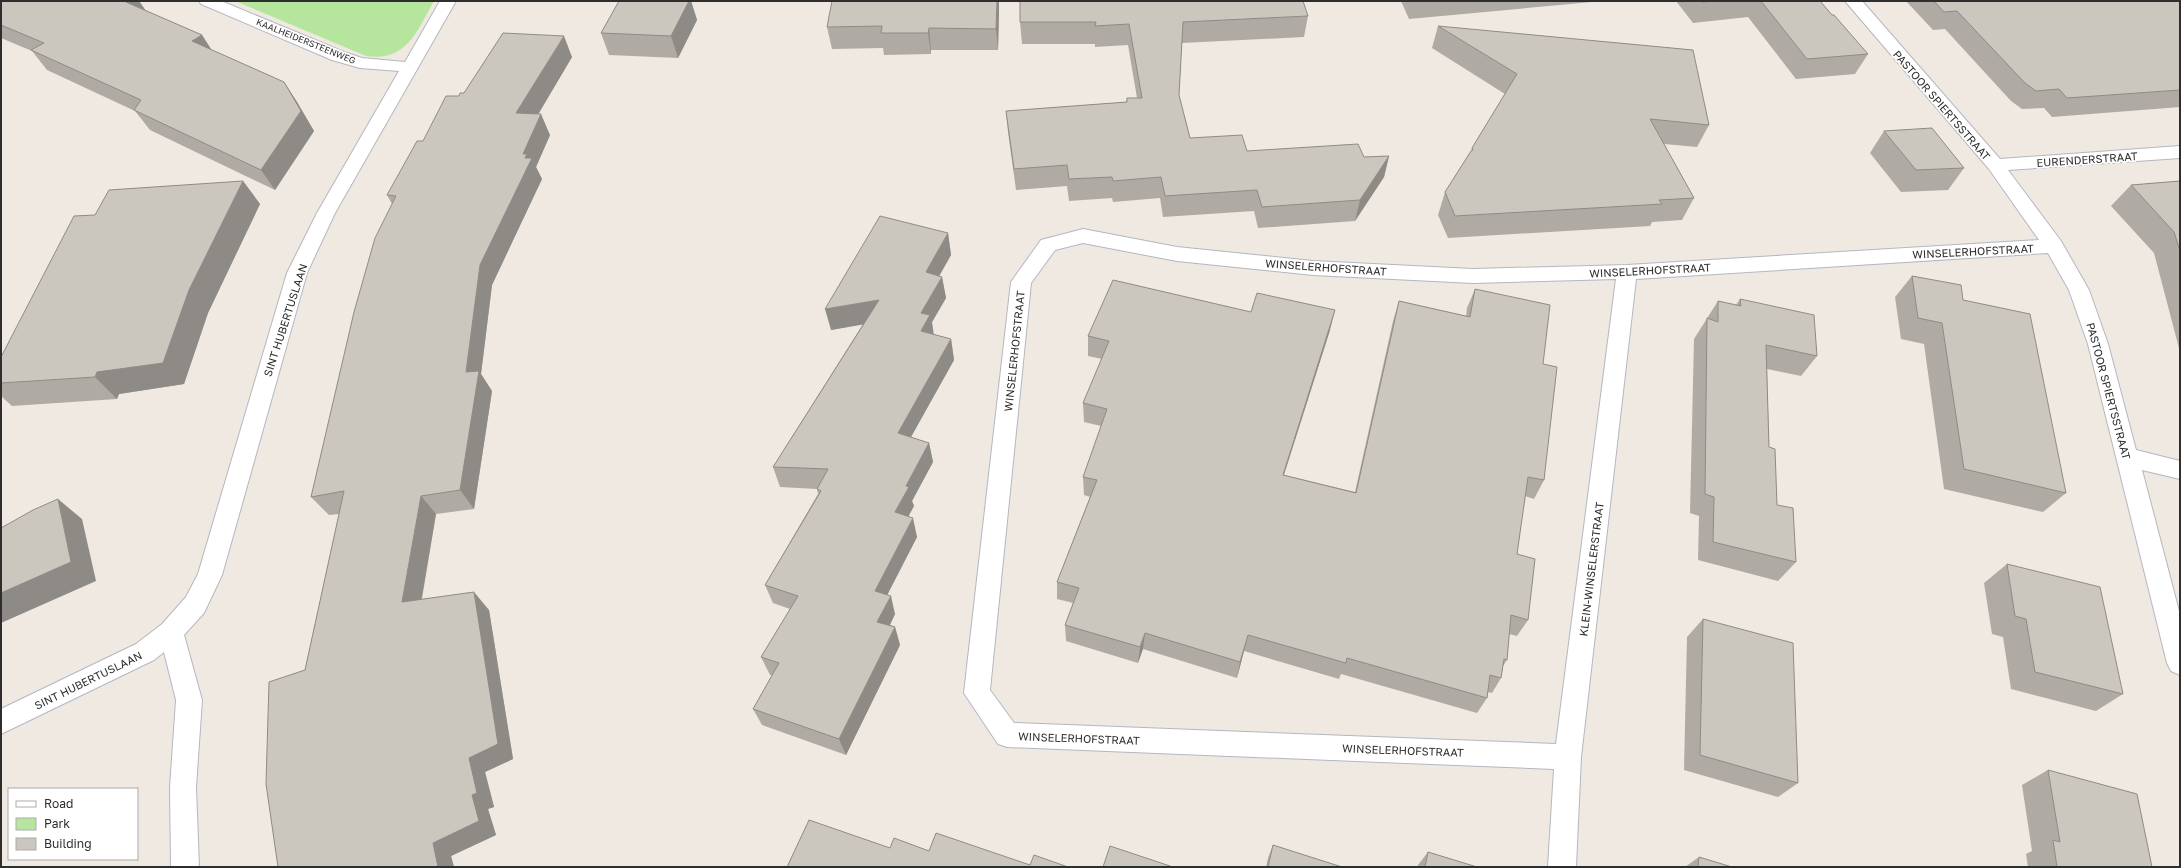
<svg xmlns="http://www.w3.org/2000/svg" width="2181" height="868" font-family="'Golos Text',sans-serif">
<rect width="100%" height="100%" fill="#efe9e1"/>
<path fill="#b6e59e" d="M235,1H434C417,31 407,62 366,56Z"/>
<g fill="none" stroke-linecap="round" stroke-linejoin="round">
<defs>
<g id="street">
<polygon points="199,1 221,1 344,52 362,58 405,62 440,1 456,1 335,213 307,273 222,575 204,613 184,635 202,700 196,787 199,867 171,867 170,787 176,700 164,652 154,660 1,734 1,709 136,644 162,624 186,597 198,574 287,273 317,213 399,71 360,68 332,60 201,4"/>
<path d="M1845,1H1862L2000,159L2180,146V158L2008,170L2061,241L2089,290L2108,344L2136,450L2180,461V479L2142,470L2180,615V675L2171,671L2167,663L2088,344L2069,290L2048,253L1636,279L1581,757L1576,867H1548L1554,769L1007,747L998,744L964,693L1011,282L1041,240L1083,229L1177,247L1313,261L1473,269L1627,265L2039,240L1989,169ZM1083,243L1177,261L1313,275L1473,283L1616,279L1556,744L1014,723L990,690L1031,283L1055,250Z"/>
</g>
</defs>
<use href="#street" stroke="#b4b7c1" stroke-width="2"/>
<use href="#street" fill="#fff" fill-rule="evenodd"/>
</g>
<g fill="#afaba4">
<polygon points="1,1 139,1 146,11 202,35 211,50 284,82 297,102 314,131 275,190 150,130 135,111 47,70 32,51 1,38"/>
<polygon points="619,1 691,1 697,20 678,58 609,55 601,33"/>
<polygon points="1401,1 1603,1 1409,19"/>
<polygon points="1676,1 1820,1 1832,15 1868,54 1855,74 1796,79 1748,17 1693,23"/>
<polygon points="1906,1 2180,1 2180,107 2052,117 2044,108 2022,109 2011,101 1945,29 1933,30"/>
<polygon points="999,11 998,50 931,50 931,54 884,55 883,48 832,49 827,27"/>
<polygon points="1308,16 1304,37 1182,43 1179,95 1190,138 1247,151 1364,157 1389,156 1384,177 1355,221 1258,228 1254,211 1163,217 1160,198 1113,202 1112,198 1069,201 1067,186 1016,190 1008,132 1006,111 1126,102 1127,98 1137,98 1128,45 1095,47 1095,44 1022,44 1020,22"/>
<polygon points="1438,26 1709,125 1697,147 1664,144 1694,198 1682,220 1652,222 1650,226 1448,238 1438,215 1445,192 1471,151 1472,148 1505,94 1432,48"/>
<polygon points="572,57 538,114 550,135 536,167 542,179 492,285 481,374 492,391 474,509 436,514 422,599 489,610 513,759 485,772 494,807 488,809 496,835 451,856 454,867 278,867 305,670 339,514 329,515 311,497 392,204 387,195 423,141 459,96 464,93"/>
<polygon points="1884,131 1964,168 1948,190 1901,192 1870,153"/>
<polygon points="243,181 260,204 208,313 184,384 119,394 117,399 12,406 1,396 1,357 95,215"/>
<polygon points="2180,181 2180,352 2154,253 2111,206 2131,185"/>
<polygon points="948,233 951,255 939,276 942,277 946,298 932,322 933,334 951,339 954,360 911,437 929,443 933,462 912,501 914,506 908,516 917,537 887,595 895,614 890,625 895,627 900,645 846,755 762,725 753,709 772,675 770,675 761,657 790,609 773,603 765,585 818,494 817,489 780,487 773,467 863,324 831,330"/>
<polygon points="1912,276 1963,300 2066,493 2043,512 1944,489 1924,344 1901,339 1895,297"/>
<polygon points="1475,289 1543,364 1544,480 1534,499 1525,496 1517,554 1528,620 1517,636 1509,634 1507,660 1503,666 1501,678 1492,693 1488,692 1487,698 1477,713 1341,674 1339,679 1244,651 1237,678 1143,649 1138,663 1066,641 1065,625 1073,603 1057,599 1057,582 1090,497 1084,495 1083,477 1101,426 1084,422 1083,403 1102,359 1088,356 1088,336 1330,330 1284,475 1355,492 1393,321 1399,301 1466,316 1467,308"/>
<polygon points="1740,299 1817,356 1801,376 1767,369 1769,447 1777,505 1796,562 1778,581 1698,560 1699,516 1690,513 1694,339 1718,301 1736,305"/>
<polygon points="2007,564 2123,694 2096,711 2011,689 2003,637 1992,634 1984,583"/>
<polygon points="1703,619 1798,783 1778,797 1684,770 1687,637"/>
<polygon points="2048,770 2152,867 2028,867 2026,854 2032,851 2022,785"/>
<polygon points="1273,845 1342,867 1266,867 1268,858"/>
<polygon points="1428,852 1477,867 1418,867 1418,865"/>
<polygon points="1699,857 1732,867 1685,867"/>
</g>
<g fill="#8e8b86">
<polygon points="128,1 139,1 150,17 126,2"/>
<polygon points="689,1 691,1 697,20 678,58 671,36"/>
<polygon points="997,1 999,1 999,11 998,50 996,29"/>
<polygon points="929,28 931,50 931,54 928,33"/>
<polygon points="202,35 215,55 192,41"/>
<polygon points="564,36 572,57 526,135 516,113"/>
<polygon points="284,82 297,102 314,131 275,190 261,170"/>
<polygon points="541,114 550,135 536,167 542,179 492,285 481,374 492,391 474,509 460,490 466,372 480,265 523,154"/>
<polygon points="1389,156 1384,177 1355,221 1360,200"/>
<polygon points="243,181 260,204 208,313 184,384 119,394 117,399 95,377 97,372 189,290"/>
<polygon points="948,233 951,255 929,294 926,272"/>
<polygon points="942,277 946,298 932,322 934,336 921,331 921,313"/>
<polygon points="879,300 883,321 831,330 825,309"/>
<polygon points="1335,310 1330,330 1278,493 1283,475"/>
<polygon points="951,339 954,360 902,453 898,433"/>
<polygon points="929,443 933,462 912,501 914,506 900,532 895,512 906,486"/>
<polygon points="421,496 436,514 418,619 402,602"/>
<polygon points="58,499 82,519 96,581 1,623 1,593"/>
<polygon points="913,518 917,537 880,609 875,591"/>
<polygon points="474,592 489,610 513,759 485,772 494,807 488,809 496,835 451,856 454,867 438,867 433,843 472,795 469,758"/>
<polygon points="891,596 895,614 883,639 877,622"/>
<polygon points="895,627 900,645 846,755 839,739"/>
<polygon points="1145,633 1143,649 1138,663 1140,647"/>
<polygon points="1248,635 1244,651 1237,678 1240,662"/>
</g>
<g fill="#cbc7bf" stroke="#8e8b86">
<polygon points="1,1 128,1 126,2 202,35 192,41 284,82 301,111 261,170 134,110 141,100 31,50 44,43 1,25"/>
<polygon points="619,1 689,1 671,36 601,33"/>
<polygon points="832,1 997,1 996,29 929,28 928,33 881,33 882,26 827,27"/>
<polygon points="1020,1 1303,1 1308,16 1183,22 1179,95 1190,138 1242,135 1247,151 1358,144 1364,157 1389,156 1360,200 1262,207 1257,190 1165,196 1161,177 1113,181 1112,177 1069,179 1067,165 1014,169 1006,111 1127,102 1127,98 1142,98 1129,24 1095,26 1096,22 1020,22"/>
<polygon points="1701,1 1717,1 1702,2"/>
<polygon points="1761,1 1820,1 1832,15 1834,15 1868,54 1807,59"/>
<polygon points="1934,1 2180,1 2180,90 2067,98 2059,89 2036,91 2025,83 1957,11 1944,12"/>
<polygon points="1438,26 1693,50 1709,125 1650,119 1694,198 1659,200 1662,204 1455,216 1445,192 1471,151 1473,150 1472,148 1517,74"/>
<polygon points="503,33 564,36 516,113 541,114 523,154 527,154 525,158 532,158 480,265 466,372 479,371 460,490 421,496 402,602 474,592 498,744 469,758 477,793 472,795 479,821 433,843 438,867 278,867 266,784 269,682 305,670 344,491 311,497 354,312 375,238 396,196 387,195 417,141 423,141 446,96 459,96 460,93 464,93"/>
<polygon points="1932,128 1964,168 1916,170 1884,131"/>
<polygon points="243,181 189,290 163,363 97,372 95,377 1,383 1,357 74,216 95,215 109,190"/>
<polygon points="2180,181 2180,251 2174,232 2131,185"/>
<polygon points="880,216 948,233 926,272 942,277 921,313 930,315 921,331 951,339 898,433 929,443 906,486 909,487 895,512 913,518 875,591 891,596 877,622 895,627 839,739 753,709 779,663 761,657 798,596 765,585 821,491 817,489 828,469 773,467 879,300 825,309"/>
<polygon points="1912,276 1961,285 1963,300 2030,314 2066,493 1964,469 1942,323 1918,318"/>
<polygon points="1113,280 1251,312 1257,293 1335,310 1283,475 1356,493 1399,301 1470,317 1475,289 1550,305 1543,364 1557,367 1544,480 1528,477 1517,554 1535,559 1528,620 1511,615 1507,660 1504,659 1501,678 1490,675 1487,698 1347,658 1346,663 1248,635 1240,662 1145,633 1140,647 1065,625 1079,588 1057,582 1097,480 1083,477 1107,409 1083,403 1109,341 1088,336"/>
<polygon points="1740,299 1814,315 1817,356 1766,345 1769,447 1775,449 1777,505 1793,508 1796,562 1713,542 1714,497 1705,494 1707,318 1718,322 1718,301 1741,306"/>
<polygon points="58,499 71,562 1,593 1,528 33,510"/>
<polygon points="2007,564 2100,587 2123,694 2035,672 2026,619 2015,616"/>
<polygon points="1703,619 1793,643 1798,783 1700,755"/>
<polygon points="2048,770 2137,794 2152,867 2057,867 2053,840 2060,842"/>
<polygon points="809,820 890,848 894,838 929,851 936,833 1030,865 1034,855 1068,867 787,867"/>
<polygon points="1273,845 1342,867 1268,867"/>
<polygon points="1110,846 1173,867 1103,867"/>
<polygon points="1428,852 1477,867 1425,867"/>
<polygon points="1699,857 1732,867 1698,867"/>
</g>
<g text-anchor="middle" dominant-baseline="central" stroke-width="3.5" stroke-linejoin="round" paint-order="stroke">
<g font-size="9" fill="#2e2e2e" stroke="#fff">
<text transform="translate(306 41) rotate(22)">KAALHEIDERSTEENWEG</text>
</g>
<g font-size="11" fill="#2e2e2e" stroke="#fff">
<text transform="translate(1942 105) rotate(49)">PASTOOR SPIERTSSTRAAT</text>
<text transform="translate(2087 159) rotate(-4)">EURENDERSTRAAT</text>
<text transform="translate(1973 251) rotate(-3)">WINSELERHOFSTRAAT</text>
<text transform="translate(1326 267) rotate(4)">WINSELERHOFSTRAAT</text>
<text transform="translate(1650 270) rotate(-3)">WINSELERHOFSTRAAT</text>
<text transform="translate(285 320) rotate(-72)">SINT HUBERTUSLAAN</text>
<text transform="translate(1014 351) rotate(-84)">WINSELERHOFSTRAAT</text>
<text transform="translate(2109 391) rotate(75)">PASTOOR SPIERTSSTRAAT</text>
<text transform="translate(1591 569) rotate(-83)">KLEIN-WINSELERSTRAAT</text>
<text transform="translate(88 680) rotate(-26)">SINT HUBERTUSLAAN</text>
<text transform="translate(1079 738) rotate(2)">WINSELERHOFSTRAAT</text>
<text transform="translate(1403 750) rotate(2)">WINSELERHOFSTRAAT</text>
</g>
</g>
<rect width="2181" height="868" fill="none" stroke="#2e2e2e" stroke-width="4"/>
<rect x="8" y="788" width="130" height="72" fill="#ffffff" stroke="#ababab"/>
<rect x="16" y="801" width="20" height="6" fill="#ffffff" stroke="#ababab"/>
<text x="44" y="808" font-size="12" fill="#2e2e2e">Road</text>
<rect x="16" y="818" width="20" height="12" fill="#b6e59e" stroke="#ababab"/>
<text x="44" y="828" font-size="12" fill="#2e2e2e">Park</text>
<rect x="16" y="838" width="20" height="12" fill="#cbc7bf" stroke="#ababab"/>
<text x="44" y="848" font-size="12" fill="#2e2e2e">Building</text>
</svg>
